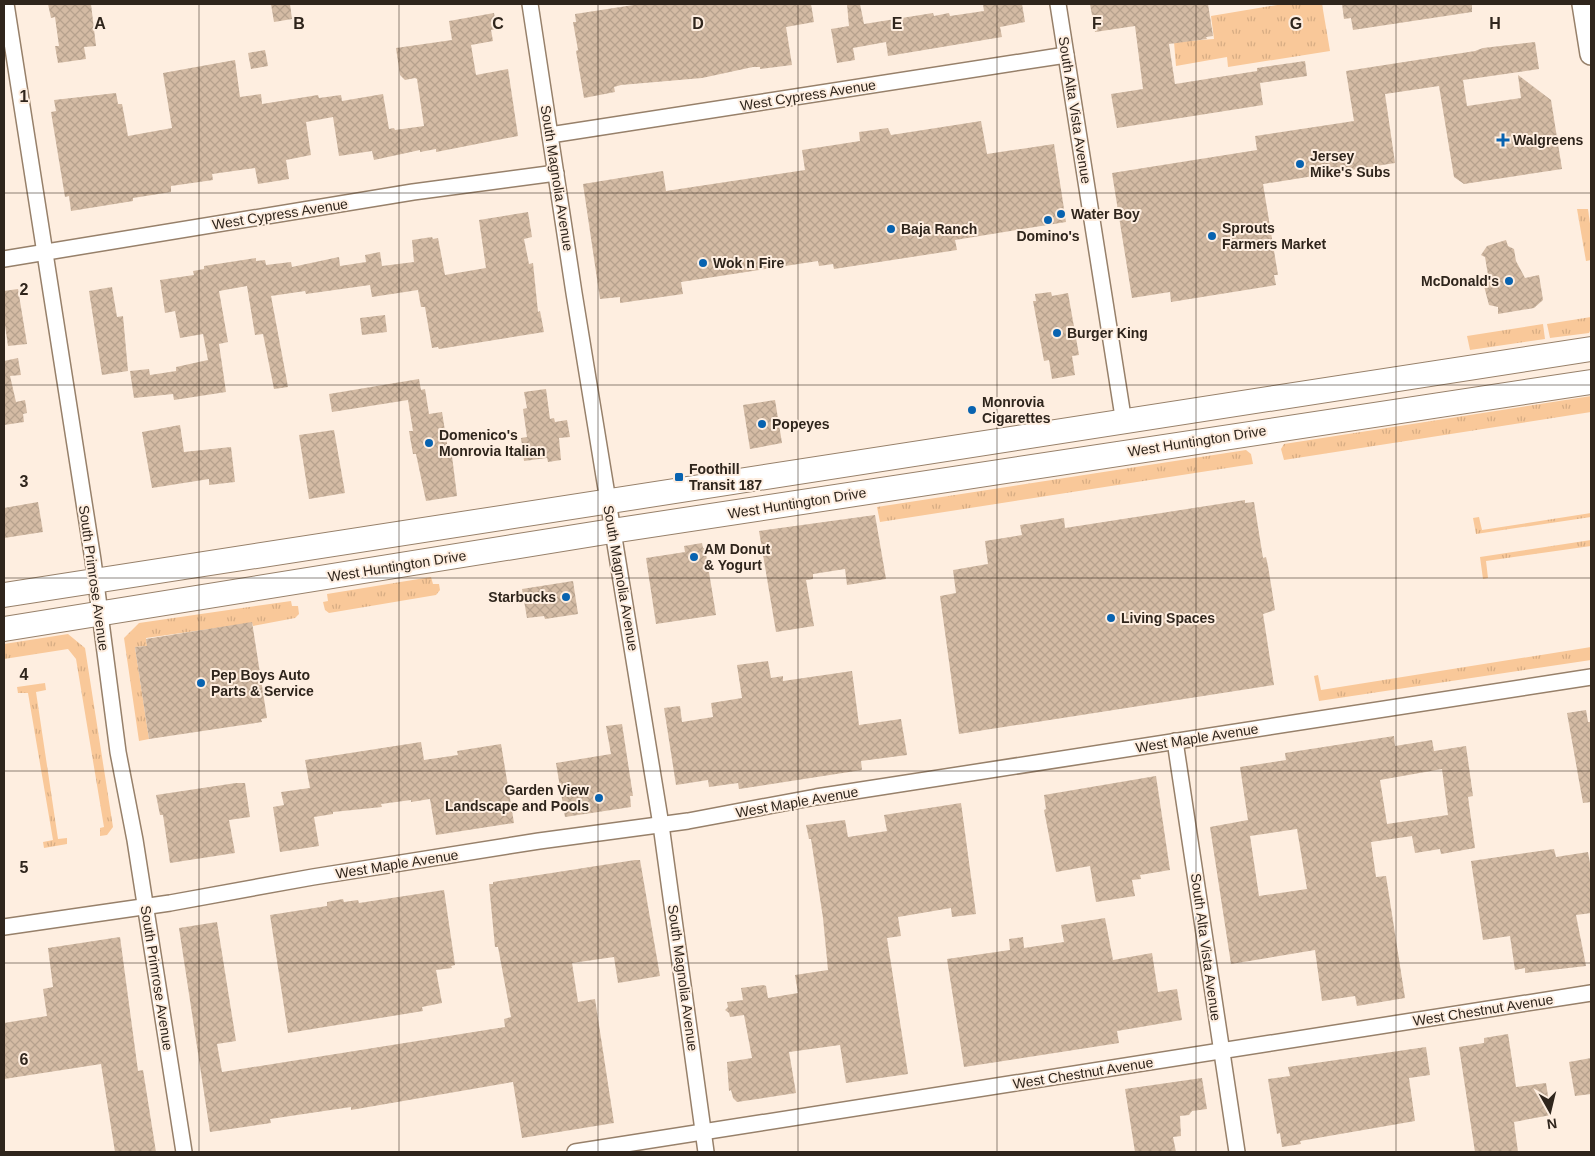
<svg xmlns="http://www.w3.org/2000/svg" width="1595" height="1156" font-family="Helvetica,sans-serif">
<defs>
<pattern id="grass-tufts" width="24" height="20" patternUnits="userSpaceOnUse" patternTransform="scale(1.25)"><rect width="24" height="20" fill="#f9c899"/><path d="M3 7l-1-3M5 7V3M7 7l1-3M15 17l-1-3M17 17v-4M19 17l1-3" fill="none" stroke="#d6ac83"/></pattern>
<pattern id="building-cross-hatch" width="8" height="8" patternUnits="userSpaceOnUse" patternTransform="scale(1.25)"><rect width="8" height="8" fill="#d4bba4"/><path d="M0 0l8 8M0 8l8-8" fill="none" stroke="#b6a18d"/></pattern>
</defs>
<rect width="100%" height="100%" fill="#feeee0"/>
<g fill="url(#grass-tufts)">
<polygon points="1283,4 1322,4 1330,51 1228,67 1227,57 1176,66 1174,42 1214,39 1211,16"/>
<polygon points="1577,209 1588,209 1591,231 1591,260 1586,261"/>
<polygon points="1591,317 1591,329 1589,333 1550,338 1547,324"/>
<polygon points="1543,324 1545,339 1470,350 1467,336"/>
<polygon points="1591,396 1591,412 1284,460 1281,449 1284,444"/>
<polygon points="1246,450 1251,454 1253,464 880,522 877,507"/>
<polygon points="1591,513 1591,517 1476,534 1473,518 1479,517 1482,530"/>
<polygon points="1591,540 1591,546 1486,561 1488,578 1483,579 1480,557"/>
<polygon points="431,577 433,584 439,584 440,590 436,595 329,613 325,610 323,602 328,601 327,594"/>
<polygon points="291,601 292,606 298,606 299,614 295,618 253,626 252,623 146,638 147,646 135,647 149,739 139,741 124,638 139,623"/>
<polygon points="68,634 85,648 113,827 107,835 100,836 100,828 104,827 76,659 68,649 4,659 4,644"/>
<polygon points="1591,647 1591,660 1319,701 1314,676 1318,675 1321,690"/>
<polygon points="45,683 46,690 36,692 58,839 67,838 67,844 44,848 43,842 53,840 28,693 18,693 17,687"/>
</g>
<g fill="url(#building-cross-hatch)" fill-rule="evenodd">
<polygon points="48,4 91,4 96,46 84,47 86,59 58,63 55,46 59,46 55,17 51,18"/>
<polygon points="271,4 290,4 292,19 274,22"/>
<polygon points="640,4 811,4 814,22 786,27 792,65 760,69 760,67 753,67 702,78 621,85 614,87 615,92 584,98 576,51 578,50 573,22 576,22 575,14"/>
<polygon points="847,4 860,4 864,24 933,13 934,16 949,13 950,16 984,11 983,4 1022,4 1025,22 1000,27 1002,37 888,56 886,42 853,48 855,60 837,63 831,29 849,26"/>
<polygon points="1090,4 1208,4 1213,36 1206,37 1207,39 1169,44 1175,84 1257,71 1257,68 1305,61 1307,76 1260,83 1263,105 1117,128 1111,94 1143,89 1135,26 1095,32"/>
<polygon points="1342,4 1472,4 1472,12 1353,30 1351,18 1344,19"/>
<polygon points="494,13 497,29 491,30 493,41 471,45 476,75 508,69 518,136 436,152 436,149 420,152 420,150 374,160 372,151 339,156 333,117 306,122 311,155 286,160 289,179 258,184 255,168 212,174 213,180 171,186 171,192 133,198 133,201 71,211 69,196 65,197 51,112 56,111 54,100 116,93 118,104 122,104 128,136 172,128 163,73 235,60 240,97 261,94 262,104 318,95 319,98 341,95 342,101 383,94 389,129 394,128 395,130 424,126 417,79 415,78 405,80 400,75 396,48 452,40 449,21"/>
<polygon points="1535,42 1539,69 1463,80 1467,106 1521,98 1518,75 1551,100 1562,169 1464,184 1454,177 1439,86 1385,94 1395,163 1263,184 1278,275 1274,275 1276,285 1171,302 1170,292 1132,298 1112,173 1257,150 1255,136 1354,121 1346,71 1475,51 1483,48"/>
<polygon points="265,50 268,66 251,69 248,53"/>
<polygon points="981,121 987,154 1054,144 1066,222 955,240 957,250 834,269 833,264 819,266 818,261 681,282 683,294 620,303 620,297 600,299 583,184 663,171 666,191 805,170 802,150 860,141 859,132 888,128 891,135"/>
<polygon points="528,212 532,237 524,239 529,264 533,263 538,312 540,311 544,332 439,349 438,347 432,348 425,307 421,307 418,290 372,297 370,285 306,294 305,291 271,296 288,387 274,389 263,334 255,335 247,286 219,291 228,342 219,344 226,392 174,400 173,394 134,398 130,371 149,369 150,375 176,371 176,367 208,360 203,334 180,338 175,311 165,313 160,280 194,275 193,271 204,269 204,266 256,258 256,261 265,260 266,265 291,262 292,267 339,257 340,266 366,262 365,255 380,252 382,266 414,262 412,240 432,237 433,239 438,238 445,275 486,268 479,220"/>
<polygon points="1506,240 1508,246 1514,249 1516,261 1525,278 1539,275 1543,300 1534,308 1498,314 1498,307 1489,305 1484,286 1488,275 1485,257 1481,255 1487,246"/>
<polygon points="112,287 117,317 123,316 128,371 102,375 89,291"/>
<polygon points="18,289 27,344 8,346 4,318 4,291"/>
<polygon points="1051,292 1052,296 1068,293 1079,355 1072,356 1075,375 1052,379 1049,360 1044,361 1033,301 1036,301 1035,294"/>
<polygon points="385,315 387,332 362,335 360,318"/>
<polygon points="18,358 21,375 10,376 16,402 25,400 27,413 23,414 24,422 4,425 4,361"/>
<polygon points="419,379 421,390 425,389 429,414 442,412 449,456 452,456 457,496 426,501 416,454 413,454 409,431 413,431 408,400 332,412 329,394"/>
<polygon points="546,389 550,419 554,418 555,422 567,420 570,437 559,438 561,460 548,462 547,458 524,461 521,438 527,437 523,409 527,408 524,392"/>
<polygon points="775,400 782,443 750,449 743,405"/>
<polygon points="180,425 184,452 231,447 235,482 209,485 209,479 152,488 142,432"/>
<polygon points="334,430 345,493 309,499 299,435"/>
<polygon points="1245,500 1245,503 1254,502 1263,558 1266,557 1268,566 1275,610 1263,614 1274,685 959,734 940,596 956,593 953,570 988,564 985,541 1022,535 1020,525 1064,518 1065,528"/>
<polygon points="38,502 43,532 4,538 4,508"/>
<polygon points="875,515 886,579 847,585 845,569 813,574 813,579 806,580 814,626 776,632 759,531"/>
<polygon points="702,543 703,548 705,548 716,615 656,624 646,558 685,552 684,546"/>
<polygon points="573,581 578,614 545,619 544,616 527,618 522,589"/>
<polygon points="252,622 267,718 261,719 262,722 149,739 135,647 147,646 146,639"/>
<polygon points="768,661 771,678 783,676 783,681 852,671 859,725 901,719 907,755 861,761 862,770 739,789 738,783 709,787 708,780 676,785 664,708 680,706 682,722 713,717 711,703 742,698 737,665"/>
<polygon points="1586,710 1588,722 1591,722 1591,802 1583,803 1567,713"/>
<polygon points="622,724 633,796 630,796 631,807 565,817 556,763 611,754 606,726"/>
<path d="M1394,736L1395,746L1432,740L1434,751L1466,746L1473,796L1468,797L1475,848L1441,854L1440,849L1415,853L1412,836L1371,842L1376,877L1386,876L1405,998L1357,1006L1355,996L1322,1001L1315,950L1231,964L1210,827L1248,820L1240,767L1286,760L1285,753ZM1442,769L1448,815L1387,824L1380,780ZM1297,829L1307,889L1259,896L1250,836Z"/>
<polygon points="421,742 424,760 458,755 457,751 501,744 514,823 436,835 430,799 411,802 411,800 381,804 382,807 333,812 333,814 314,817 319,846 280,852 273,807 284,805 281,792 310,788 305,760"/>
<polygon points="1156,776 1170,870 1140,875 1141,879 1132,880 1135,896 1096,902 1090,866 1056,872 1044,810 1046,809 1044,795"/>
<polygon points="236,783 245,783 250,817 229,820 235,853 170,863 163,815 160,815 156,795"/>
<polygon points="961,803 976,914 952,917 951,908 898,917 901,936 887,938 908,1074 846,1083 840,1045 789,1052 796,1093 737,1102 733,1098 731,1090 729,1091 727,1062 752,1058 744,1015 730,1017 729,1013 725,1010 728,1007 727,1002 743,1000 741,988 763,985 766,986 768,998 798,993 795,975 828,970 823,918 811,839 809,839 806,825 845,820 848,837 887,831 884,815"/>
<polygon points="1554,849 1556,857 1588,852 1591,869 1591,913 1576,915 1586,966 1525,973 1525,968 1515,970 1510,936 1483,940 1471,861"/>
<polygon points="635,860 640,860 660,976 618,983 614,957 572,963 578,1002 595,999 614,1123 522,1138 513,1082 351,1110 351,1107 270,1119 271,1123 210,1132 179,928 217,922 236,1041 217,1044 222,1072 505,1027 504,1019 511,1017 498,947 495,947 489,884 493,884 493,882"/>
<polygon points="444,890 455,965 451,966 452,968 436,970 442,1003 422,1007 423,1011 288,1033 270,915 327,906 327,902 343,899 344,902 358,900 359,903"/>
<polygon points="1105,918 1113,960 1152,953 1158,992 1177,989 1182,1020 1117,1031 1119,1043 964,1067 947,959 1010,950 1009,939 1023,937 1024,948 1064,942 1061,925"/>
<polygon points="120,937 138,1071 143,1070 156,1152 115,1152 101,1064 4,1079 4,1023 47,1016 43,989 53,987 48,948"/>
<polygon points="1508,1034 1516,1087 1546,1083 1551,1115 1514,1122 1518,1152 1475,1152 1459,1047 1484,1043 1484,1038"/>
<polygon points="1426,1047 1430,1075 1409,1078 1415,1121 1300,1141 1301,1144 1282,1147 1280,1133 1277,1134 1268,1079 1290,1076 1288,1067"/>
<polygon points="1591,1058 1591,1094 1575,1096 1569,1062"/>
<polygon points="1202,1078 1207,1109 1192,1111 1189,1115 1180,1116 1181,1136 1173,1137 1176,1152 1135,1152 1125,1089"/>
</g>
<g fill="none" stroke-linecap="round" stroke-linejoin="round">
<defs>
<g id="street">
<polyline points="6,4 93,560 118,752 135,840 184,1152"/>
<polyline points="530,4 574,293 661,825 706,1152"/>
<polyline points="1058,4 1124,423"/>
<polyline points="550,135 1066,55"/>
<polyline points="4,259 413,192 556,173"/>
<polyline points="1175,741 1237,1152"/>
<polyline points="4,927 170,903 313,877 539,841 688,821 816,797 1591,677"/>
<polyline points="575,1152 1591,993"/>
</g>
<polyline id="secondary" points="1583,4 1591,54"/>
<g id="primary">
<polyline points="4,595 1591,349"/>
<polyline points="4,629 612,531 1591,382"/>
</g>
</defs>
<use href="#street" stroke="#97806a" stroke-width="18"/>
<use href="#secondary" stroke="#97806a" stroke-width="24"/>
<use href="#primary" stroke="#97806a" stroke-width="26"/>
<use href="#street" stroke="#fff" stroke-width="15"/>
<use href="#secondary" stroke="#fff" stroke-width="21"/>
<use href="#primary" stroke="#fff" stroke-width="24"/>
</g>
<path fill="none" stroke="#2f251c" stroke-width="1" stroke-opacity="0.55" d="M199,4V1152M399,4V1152M598,4V1152M798,4V1152M997,4V1152M1196,4V1152M1396,4V1152M4,193H1591M4,385H1591M4,578H1591M4,771H1591M4,963H1591"/>
<g fill="#0863b0" stroke="#feeee0" stroke-width="2">
<path d="M1500.5 132.5h5v5h5v5h-5v5h-5v-5h-5v-5h5z"/>
<circle cx="1300" cy="164" r="5"/>
<circle cx="1061" cy="214" r="5"/>
<circle cx="1048" cy="220" r="5"/>
<circle cx="891" cy="229" r="5"/>
<circle cx="1212" cy="236" r="5"/>
<circle cx="703" cy="263" r="5"/>
<circle cx="1509" cy="281" r="5"/>
<circle cx="1057" cy="333" r="5"/>
<circle cx="972" cy="410" r="5"/>
<circle cx="762" cy="424" r="5"/>
<circle cx="429" cy="443" r="5"/>
<rect x="674" y="472" width="10" height="10" rx="2.5"/>
<circle cx="694" cy="557" r="5"/>
<circle cx="566" cy="597" r="5"/>
<circle cx="1111" cy="618" r="5"/>
<circle cx="201" cy="683" r="5"/>
<circle cx="599" cy="798" r="5"/>
</g>
<g text-anchor="middle" dominant-baseline="central" stroke-width="4" stroke-linejoin="round" paint-order="stroke">
<g font-size="14" fill="#2f251c" stroke="#feeee0">
<text transform="translate(808 95) rotate(-9)">West Cypress Avenue</text>
<text transform="translate(1075 110) rotate(81)">South Alta Vista Avenue</text>
<text transform="translate(557 178) rotate(81)">South Magnolia Avenue</text>
<text transform="translate(280 214) rotate(-9)">West Cypress Avenue</text>
<text transform="translate(1197 441) rotate(-9)">West Huntington Drive</text>
<text transform="translate(797 503) rotate(-9)">West Huntington Drive</text>
<text transform="translate(397 566) rotate(-9)">West Huntington Drive</text>
<text transform="translate(94 578) rotate(82)">South Primrose Avenue</text>
<text transform="translate(621 578) rotate(80)">South Magnolia Avenue</text>
<text transform="translate(1197 738) rotate(-9)">West Maple Avenue</text>
<text transform="translate(797 802) rotate(-10)">West Maple Avenue</text>
<text transform="translate(397 864) rotate(-9)">West Maple Avenue</text>
<text transform="translate(1206 947) rotate(82)">South Alta Vista Avenue</text>
<text transform="translate(157 978) rotate(81)">South Primrose Avenue</text>
<text transform="translate(683 978) rotate(82)">South Magnolia Avenue</text>
<text transform="translate(1483 1010) rotate(-9)">West Chestnut Avenue</text>
<text transform="translate(1083 1073) rotate(-9)">West Chestnut Avenue</text>
</g>
<g font-size="14" font-weight="bold" fill="#2f251c" stroke="#feeee0" text-anchor="start">
<text x="1513" y="140">Walgreens</text>
<text x="1310" y="156">Jersey<tspan x="1310" dy="16">Mike's Subs</tspan></text>
<text x="1071" y="214">Water Boy</text>
<text x="1222" y="228">Sprouts<tspan x="1222" dy="16">Farmers Market</tspan></text>
<text x="901" y="229">Baja Ranch</text>
<text x="1048" y="236" text-anchor="middle">Domino's</text>
<text x="713" y="263">Wok n Fire</text>
<text x="1499" y="281" text-anchor="end">McDonald's</text>
<text x="1067" y="333">Burger King</text>
<text x="982" y="402">Monrovia<tspan x="982" dy="16">Cigarettes</tspan></text>
<text x="772" y="424">Popeyes</text>
<text x="439" y="435">Domenico's<tspan x="439" dy="16">Monrovia Italian</tspan></text>
<text x="689" y="469">Foothill<tspan x="689" dy="16">Transit 187</tspan></text>
<text x="704" y="549">AM Donut<tspan x="704" dy="16">&amp; Yogurt</tspan></text>
<text x="556" y="597" text-anchor="end">Starbucks</text>
<text x="1121" y="618">Living Spaces</text>
<text x="211" y="675">Pep Boys Auto<tspan x="211" dy="16">Parts &amp; Service</tspan></text>
<text x="589" y="790" text-anchor="end">Garden View<tspan x="589" dy="16">Landscape and Pools</tspan></text>
</g>
</g>
<g font-size="16" text-anchor="middle" font-weight="bold" fill="#2f251c" stroke="#feeee0" stroke-width="4" stroke-linejoin="round" paint-order="stroke">
<text x="100" y="29">A</text>
<text x="299" y="29">B</text>
<text x="498" y="29">C</text>
<text x="698" y="29">D</text>
<text x="897" y="29">E</text>
<text x="1097" y="29">F</text>
<text x="1296" y="29">G</text>
<text x="1495" y="29">H</text>
<text x="24" y="102">1</text>
<text x="24" y="295">2</text>
<text x="24" y="487">3</text>
<text x="24" y="680">4</text>
<text x="24" y="873">5</text>
<text x="24" y="1065">6</text>
</g>
<rect width="1595" height="1156" fill="none" stroke="#2f251c" stroke-width="10"/>
<g transform="translate(1550 1111) rotate(172)" stroke="#feeee0" stroke-width="4" paint-order="stroke">
<path d="M0-4L9 19L0 12L-9 19Z" fill="#2f251c"/>
<text y="-8" font-size="14" font-weight="bold" text-anchor="middle" fill="#2f251c">N</text>
</g>
</svg>
